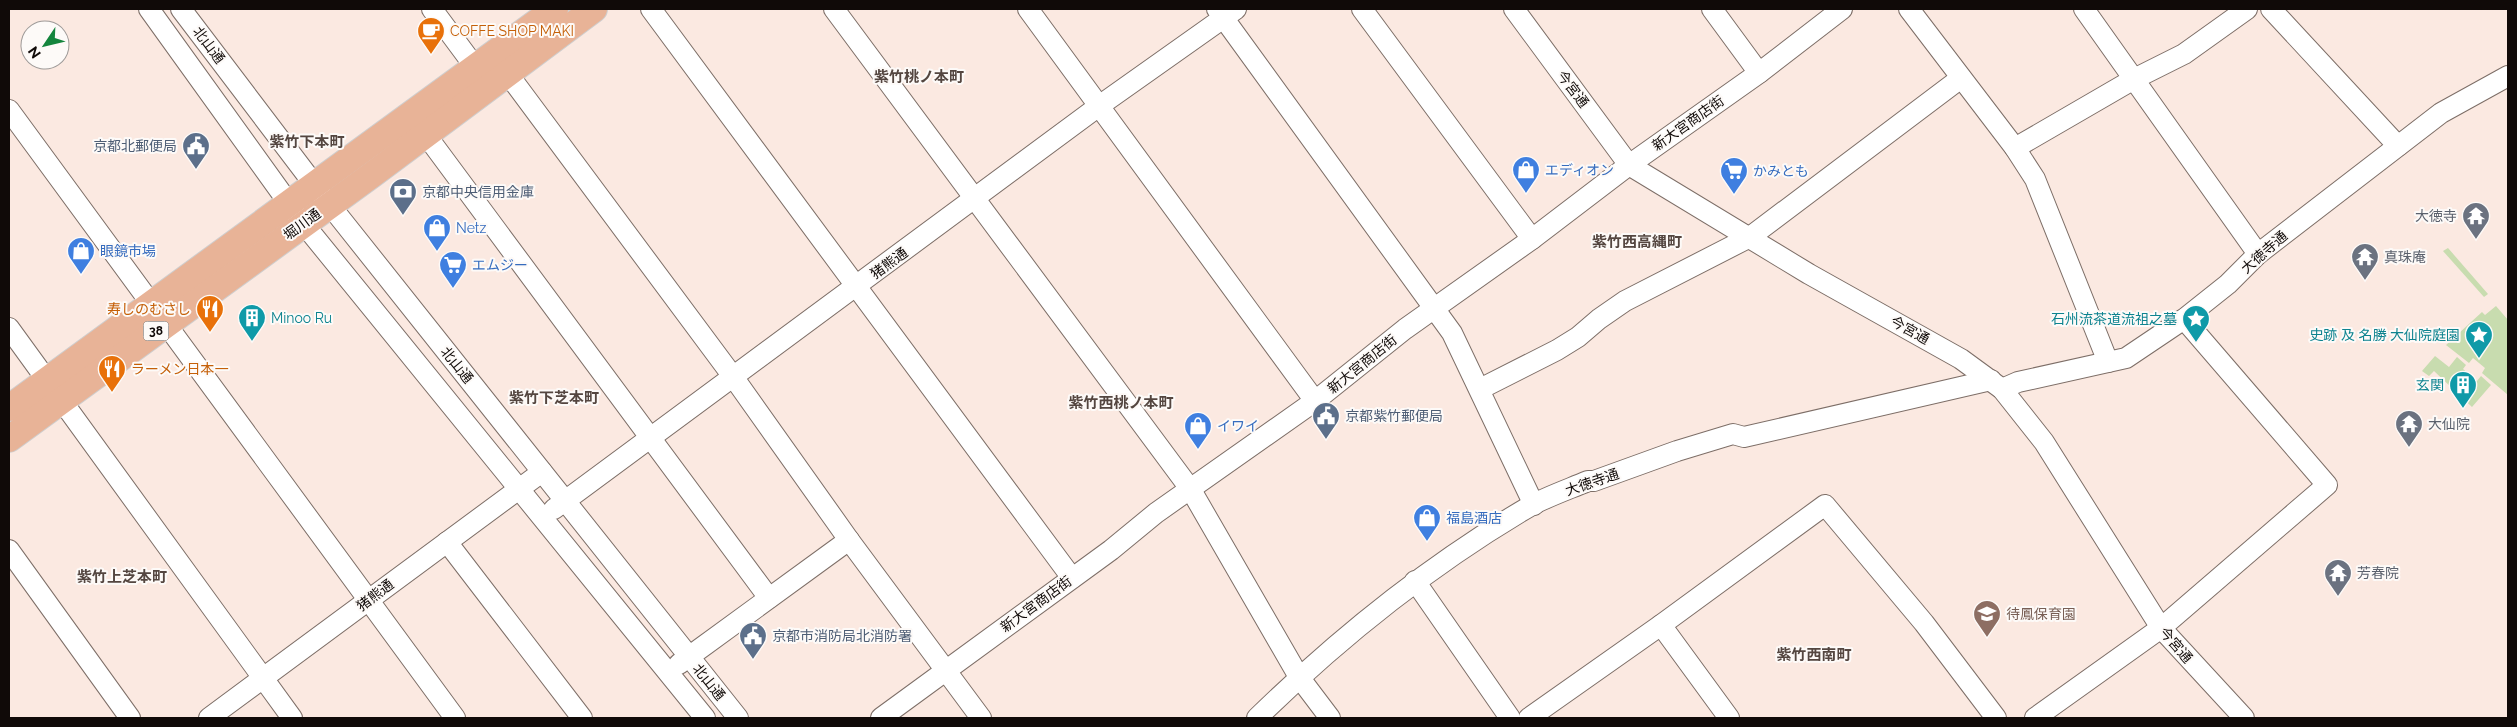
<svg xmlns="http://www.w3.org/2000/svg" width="2517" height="727" font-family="Raleway,'Noto Sans JP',sans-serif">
<rect width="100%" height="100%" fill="#fbe9e1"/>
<g fill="#c8dcaf">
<polygon points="2448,248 2488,294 2484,297 2443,251"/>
<polygon points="2496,306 2508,320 2508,395 2482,373 2485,368 2473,358 2469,363 2446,345 2482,312 2485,315"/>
<polygon points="2435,356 2449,367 2457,357 2466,365 2463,369 2477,381 2481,376 2491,385 2472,407 2434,371 2429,376 2422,371"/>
</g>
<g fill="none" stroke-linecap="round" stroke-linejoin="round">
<defs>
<g id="minor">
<polyline points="149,9 303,223 705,718"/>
<polyline points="181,9 329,204 738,718"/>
<polyline points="432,9 475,67 508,74 734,378 849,540 981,718"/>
<polyline points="651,9 1072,578"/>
<polyline points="834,9 1191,490 1299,677 1330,718"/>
<polyline points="1028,9 1315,401"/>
<polyline points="1217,9 1452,333 1534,505"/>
<polyline points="1362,9 1532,239"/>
<polyline points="1514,9 1629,165 1809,274 1961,359 2002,389 2044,442 2161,628 2244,718"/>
<polyline points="1712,9 1759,73"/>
<polyline points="1909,9 2015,148 2035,179 2108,362"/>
<polyline points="2084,9 2258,254"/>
<polyline points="2271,9 2398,146"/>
<polyline points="9,110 455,718"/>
<polyline points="426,135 769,598"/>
<polyline points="2015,148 2134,79 2184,54 2247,9"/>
<polyline points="9,328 292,718"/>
<polyline points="1480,389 1557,350 1578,337 1599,319 1625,301 1750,237 1961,78"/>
<polyline points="2002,389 2018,382 2126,358 2184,319 2228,284 2258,254 2441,113 2508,76"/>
<polyline points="554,509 1099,106 1236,9"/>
<polyline points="447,542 582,718"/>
<polyline points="9,550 130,718"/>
<polyline points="1415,581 1510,718"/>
<polyline points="1661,625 1729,718"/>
<polyline points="679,664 849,540"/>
<polyline points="209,718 542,472"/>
<polyline points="881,718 1111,550 1156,513 1315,401 1405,329 1532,239 1629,165 1759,73 1842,9"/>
<path d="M1257,718C1340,637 1431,564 1532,505C1549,496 1569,489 1588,481H1594L1677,451L1733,434L1744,437L1991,380"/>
<polyline points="1529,718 1661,625 1825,505 1924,623 1996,718"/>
<polyline points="2035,718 2161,628 2327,485 2184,319"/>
</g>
<g id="major">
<polyline points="9,408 555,9"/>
<polyline points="9,439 373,174 594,9"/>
</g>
</defs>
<use href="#minor" stroke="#7d6e67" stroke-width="22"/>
<use href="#major" stroke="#cfcece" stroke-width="28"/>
<use href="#minor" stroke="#fff" stroke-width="20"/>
<use href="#major" stroke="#e8b397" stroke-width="26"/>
</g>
<defs>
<symbol id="cafe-pin" viewBox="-11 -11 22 30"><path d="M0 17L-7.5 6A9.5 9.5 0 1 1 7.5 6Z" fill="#e8710a" stroke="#fdfaf8"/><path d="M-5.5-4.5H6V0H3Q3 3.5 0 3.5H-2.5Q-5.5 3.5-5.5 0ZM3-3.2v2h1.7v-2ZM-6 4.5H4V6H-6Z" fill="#fff"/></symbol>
<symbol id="civic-pin" viewBox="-11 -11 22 30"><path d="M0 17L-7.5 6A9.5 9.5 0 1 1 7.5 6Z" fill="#5c6f8a" stroke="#fdfaf8"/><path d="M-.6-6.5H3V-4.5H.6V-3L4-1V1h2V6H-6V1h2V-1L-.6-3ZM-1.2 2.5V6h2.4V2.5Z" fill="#fff"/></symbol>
<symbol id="shop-pin" viewBox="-11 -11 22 30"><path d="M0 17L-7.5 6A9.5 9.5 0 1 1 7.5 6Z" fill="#3f7fe0" stroke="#fdfaf8"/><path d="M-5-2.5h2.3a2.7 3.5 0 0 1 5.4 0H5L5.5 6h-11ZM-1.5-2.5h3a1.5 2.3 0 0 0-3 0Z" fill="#fff"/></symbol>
<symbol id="supermarket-pin" viewBox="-11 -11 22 30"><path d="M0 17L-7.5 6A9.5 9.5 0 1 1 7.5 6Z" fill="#3f7fe0" stroke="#fdfaf8"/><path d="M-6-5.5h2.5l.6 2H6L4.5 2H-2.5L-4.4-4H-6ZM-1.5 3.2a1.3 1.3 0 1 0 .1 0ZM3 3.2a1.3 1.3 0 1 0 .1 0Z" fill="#fff"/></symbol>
<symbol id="bank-pin" viewBox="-11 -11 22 30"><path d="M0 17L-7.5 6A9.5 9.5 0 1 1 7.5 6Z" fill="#5c6f8a" stroke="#fdfaf8"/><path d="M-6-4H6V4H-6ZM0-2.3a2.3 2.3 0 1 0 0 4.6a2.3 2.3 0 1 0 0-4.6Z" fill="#fff"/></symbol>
<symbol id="temple-pin" viewBox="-11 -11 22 30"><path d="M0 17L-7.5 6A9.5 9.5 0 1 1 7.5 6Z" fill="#6b7280" stroke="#fdfaf8"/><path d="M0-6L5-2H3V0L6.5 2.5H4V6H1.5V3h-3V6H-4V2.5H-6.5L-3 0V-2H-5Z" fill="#fff"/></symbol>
<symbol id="restaurant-pin" viewBox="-11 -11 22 30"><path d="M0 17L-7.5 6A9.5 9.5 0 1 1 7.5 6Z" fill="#e8710a" stroke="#fdfaf8"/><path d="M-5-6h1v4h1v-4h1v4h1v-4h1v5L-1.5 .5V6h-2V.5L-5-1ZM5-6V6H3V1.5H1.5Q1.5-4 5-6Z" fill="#fff"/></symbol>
<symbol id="building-pin" viewBox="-11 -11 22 30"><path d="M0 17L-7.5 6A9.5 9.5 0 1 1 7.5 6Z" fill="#0f9aa8" stroke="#fdfaf8"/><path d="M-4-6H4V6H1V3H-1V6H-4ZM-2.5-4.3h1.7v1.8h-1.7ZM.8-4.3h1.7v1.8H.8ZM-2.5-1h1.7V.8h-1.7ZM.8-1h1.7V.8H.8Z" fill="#fff"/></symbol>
<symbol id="sight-pin" viewBox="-11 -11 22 30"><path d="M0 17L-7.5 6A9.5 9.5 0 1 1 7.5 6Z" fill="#0f9aa8" stroke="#fdfaf8"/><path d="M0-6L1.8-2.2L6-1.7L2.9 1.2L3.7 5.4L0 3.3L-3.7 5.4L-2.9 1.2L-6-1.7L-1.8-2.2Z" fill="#fff"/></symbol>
<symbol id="school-pin" viewBox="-11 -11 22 30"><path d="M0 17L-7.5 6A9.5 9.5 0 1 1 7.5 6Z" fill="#8d6e63" stroke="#fdfaf8"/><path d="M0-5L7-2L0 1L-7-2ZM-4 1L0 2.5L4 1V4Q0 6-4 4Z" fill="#fff"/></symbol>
</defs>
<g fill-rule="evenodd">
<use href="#cafe-pin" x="415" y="15" width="32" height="43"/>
<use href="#civic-pin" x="180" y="130" width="32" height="43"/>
<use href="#shop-pin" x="1510" y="154" width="32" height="43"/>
<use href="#supermarket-pin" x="1718" y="155" width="32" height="43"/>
<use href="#bank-pin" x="387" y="176" width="32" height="43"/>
<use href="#temple-pin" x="2460" y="200" width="32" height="43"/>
<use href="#shop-pin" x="421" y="212" width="32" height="43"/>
<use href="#shop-pin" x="65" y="235" width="32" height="43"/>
<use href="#temple-pin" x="2349" y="241" width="32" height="43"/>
<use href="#supermarket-pin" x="437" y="249" width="32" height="43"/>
<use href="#restaurant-pin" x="194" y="293" width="32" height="43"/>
<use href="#building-pin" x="236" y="302" width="32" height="43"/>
<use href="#sight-pin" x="2180" y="303" width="32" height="43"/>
<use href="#sight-pin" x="2463" y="319" width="32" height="43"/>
<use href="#restaurant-pin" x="96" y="353" width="32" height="43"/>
<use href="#building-pin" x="2447" y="369" width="32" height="43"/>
<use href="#civic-pin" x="1310" y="400" width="32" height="43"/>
<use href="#temple-pin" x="2393" y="408" width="32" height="43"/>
<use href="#shop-pin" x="1182" y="410" width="32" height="43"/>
<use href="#shop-pin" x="1411" y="502" width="32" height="43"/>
<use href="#temple-pin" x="2322" y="557" width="32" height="43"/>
<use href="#school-pin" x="1971" y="598" width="32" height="43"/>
<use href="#civic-pin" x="737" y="620" width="32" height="43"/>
</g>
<g text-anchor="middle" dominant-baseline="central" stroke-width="4" stroke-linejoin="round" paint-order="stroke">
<rect fill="#fdfaf8" stroke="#575250" stroke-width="1" x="143.5" y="321.5" width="25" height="19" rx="4"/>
<g font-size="12" font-weight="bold" fill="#100a08">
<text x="156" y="331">38</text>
</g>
<g font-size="14" fill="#c56008" stroke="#fdfaf8" text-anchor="start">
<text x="450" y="31">COFFE SHOP MAKI</text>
<text x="191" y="309" text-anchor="end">寿しのむさし</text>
<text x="131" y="369">ラーメン日本一</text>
</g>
<g font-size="14" fill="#100a08" stroke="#fdfaf8">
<text transform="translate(209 45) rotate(53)">北山通</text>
<text transform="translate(1573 89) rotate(53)">今宮通</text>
<text transform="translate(1688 123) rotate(-35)">新大宮商店街</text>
<text transform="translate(302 224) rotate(-36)">堀川通</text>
<text transform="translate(2264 252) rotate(-41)">大徳寺通</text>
<text transform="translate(889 263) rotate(-36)">猪熊通</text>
<text transform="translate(1910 330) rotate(29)">今宮通</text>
<text transform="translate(1362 364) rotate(-39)">新大宮商店街</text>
<text transform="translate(457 365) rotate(51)">北山通</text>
<text transform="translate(1592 482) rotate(-19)">大徳寺通</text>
<text transform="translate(375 595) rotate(-37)">猪熊通</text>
<text transform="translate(1036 604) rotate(-36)">新大宮商店街</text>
<text transform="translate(2176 645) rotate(49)">今宮通</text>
<text transform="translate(709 682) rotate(51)">北山通</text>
</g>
<g font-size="14" fill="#4e5e75" stroke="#fdfaf8" text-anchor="start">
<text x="177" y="146" text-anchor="end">京都北郵便局</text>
<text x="422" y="192">京都中央信用金庫</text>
<text x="1345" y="416">京都紫竹郵便局</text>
<text x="772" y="636">京都市消防局北消防署</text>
</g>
<g font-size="14" fill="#366cbe" stroke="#fdfaf8" text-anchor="start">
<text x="1545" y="170">エディオン</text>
<text x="1753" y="171">かみとも</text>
<text x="456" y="228">Netz</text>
<text x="100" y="251">眼鏡市場</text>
<text x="472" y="265">エムジー</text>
<text x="1217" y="426">イワイ</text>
<text x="1446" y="518">福島酒店</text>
</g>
<g font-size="14" fill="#5b616d" stroke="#fdfaf8" text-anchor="start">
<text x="2457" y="216" text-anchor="end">大徳寺</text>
<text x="2384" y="257">真珠庵</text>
<text x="2428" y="424">大仙院</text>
<text x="2357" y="573">芳春院</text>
</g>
<g font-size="14" fill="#0d838f" stroke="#fdfaf8" text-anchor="end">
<text x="271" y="318" text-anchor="start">Minoo Ru</text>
<text x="2177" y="319">石州流茶道流祖之墓</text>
<text x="2460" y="335">史跡 及 名勝 大仙院庭園</text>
<text x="2444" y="385">玄関</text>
</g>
<g font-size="14" fill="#785e54" stroke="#fdfaf8" text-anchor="start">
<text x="2006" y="614">待鳳保育園</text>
</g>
<g font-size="15" font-weight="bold" fill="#544640" stroke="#fdfaf8">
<text x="919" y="77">紫竹桃ノ本町</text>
<text x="307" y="142">紫竹下本町</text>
<text x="1637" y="242">紫竹西高縄町</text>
<text x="554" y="398">紫竹下芝本町</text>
<text x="1121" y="403">紫竹西桃ノ本町</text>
<text x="122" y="577">紫竹上芝本町</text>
<text x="1814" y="655">紫竹西南町</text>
</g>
</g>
<rect width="2517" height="727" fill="none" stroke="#100a08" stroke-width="20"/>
<g transform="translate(45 45) rotate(235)"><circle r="24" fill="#fdfaf8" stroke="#9e9a98"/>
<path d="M0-4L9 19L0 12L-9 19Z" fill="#14853d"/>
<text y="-8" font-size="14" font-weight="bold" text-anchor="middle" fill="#100a08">N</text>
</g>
</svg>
